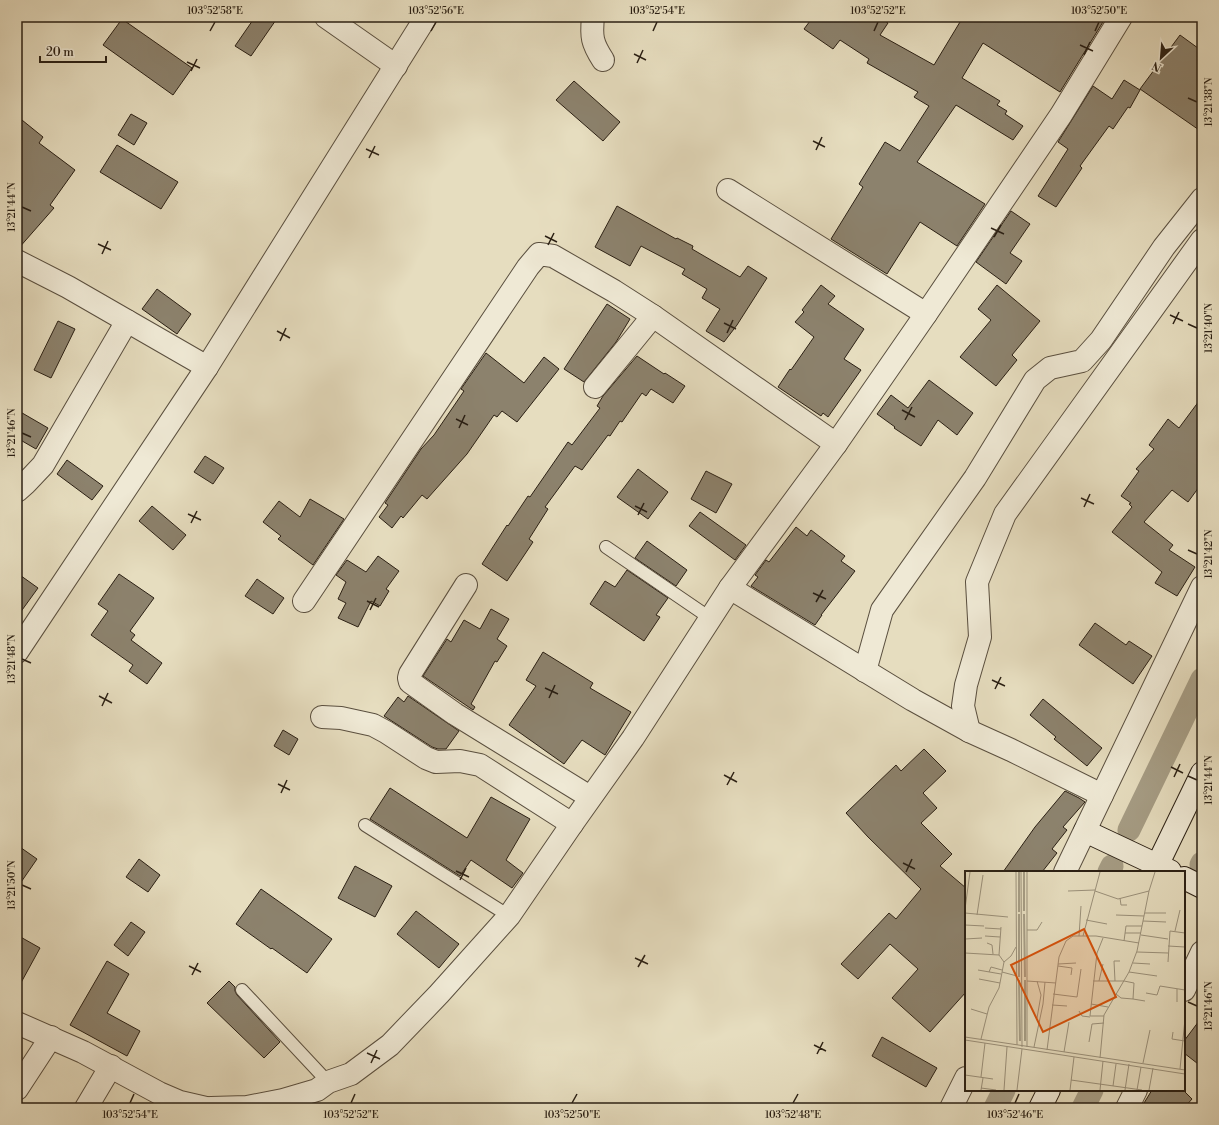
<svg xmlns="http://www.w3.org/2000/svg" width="1219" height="1125" font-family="'Libre Bodoni',serif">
<rect width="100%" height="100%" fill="#e6ddbf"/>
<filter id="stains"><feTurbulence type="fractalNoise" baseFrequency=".005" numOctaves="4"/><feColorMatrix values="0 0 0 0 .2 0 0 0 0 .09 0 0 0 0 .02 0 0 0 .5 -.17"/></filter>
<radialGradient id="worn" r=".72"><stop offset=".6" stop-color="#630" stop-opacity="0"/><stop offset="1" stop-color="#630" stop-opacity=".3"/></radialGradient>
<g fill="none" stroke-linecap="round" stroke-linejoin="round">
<g stroke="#a69d85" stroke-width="23">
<polyline points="1129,830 1202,679"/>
<polyline points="1201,865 1202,863"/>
<polyline points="1109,872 1112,866"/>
<polyline points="995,1108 1004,1090"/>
<polyline points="1083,1108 1092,1090"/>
</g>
</g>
<g fill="#8c826d" stroke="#2b2014">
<polygon points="255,17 278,17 251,56 235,46"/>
<polygon points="813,17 879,17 888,23 880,35 934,65 963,17 1106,17 1060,92 983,43 962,78 1000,101 997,105 1007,111 1005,114 1023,126 1013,140 956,105 917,162 985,204 957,246 920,222 887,274 831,239 863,187 859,184 885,142 900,151 929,106 914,97 918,92 867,63 869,59 840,40 833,49 804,29"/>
<polygon points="122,19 192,68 173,95 103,45"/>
<polygon points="1180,35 1202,51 1202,132 1140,89"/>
<polygon points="1124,80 1140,90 1130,108 1128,107 1113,129 1109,126 1080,166 1082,168 1056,207 1038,196 1068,149 1058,142 1093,86 1112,99"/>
<polygon points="574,81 620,122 603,141 556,100"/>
<polygon points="131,114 147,123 134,145 118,135"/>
<polygon points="17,116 43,137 39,143 75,170 50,205 54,208 18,249 17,249"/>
<polygon points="117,145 178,182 161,209 100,172"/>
<polygon points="617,206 676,239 677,238 693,246 692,249 740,277 748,266 767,278 737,325 724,342 706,331 720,309 702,298 707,289 682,274 685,269 641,246 630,266 595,247"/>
<polygon points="1011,211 1030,224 1010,253 1022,261 1006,284 976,262"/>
<polygon points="821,285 835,296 828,304 864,329 844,359 861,370 828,417 823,413 821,416 778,387 790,369 791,370 814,337 795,322 804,312 802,310"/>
<polygon points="997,285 1040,321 1012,355 1017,360 996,386 960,357 991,320 978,309"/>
<polygon points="157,289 191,314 177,334 142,309"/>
<polygon points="607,304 630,319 616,342 584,382 564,369"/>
<polygon points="58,321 75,329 51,378 34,370"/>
<polygon points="486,353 524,383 544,357 559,369 517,422 502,411 497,417 494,415 467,454 427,499 422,495 403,518 401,516 392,528 379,517 388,505 385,503 421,449 434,435 464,391 461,389"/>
<polygon points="637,356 664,374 665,373 685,386 673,403 651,389 646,396 642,393 622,422 620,421 610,436 608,435 582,470 575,466 545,507 548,509 529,539 533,542 507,581 482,564 507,525 508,526 528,496 530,497 568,442 572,445 600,408 597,406 603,396"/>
<polygon points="929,380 973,413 957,435 938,420 921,446 894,428 895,427 877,414 891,395 908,408"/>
<polygon points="1202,397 1202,483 1188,502 1172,490 1144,522 1173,545 1169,550 1195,567 1177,596 1155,583 1162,572 1112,532 1132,507 1129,504 1131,503 1121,496 1139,471 1136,469 1154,449 1149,445 1168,419 1179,428"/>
<polygon points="17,410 48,428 36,449 17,438"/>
<polygon points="205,456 224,468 213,484 194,472"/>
<polygon points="67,460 103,486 92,500 57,474"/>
<polygon points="638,469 668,492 648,519 617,497"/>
<polygon points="706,471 732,484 716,513 691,499"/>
<polygon points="310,499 344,519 313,565 278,539 281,536 263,522 279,501 300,517"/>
<polygon points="152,506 186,535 173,550 139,521"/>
<polygon points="700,512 746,545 735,560 689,526"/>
<polygon points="796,527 807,536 811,530 845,556 841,561 855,571 821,615 822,615 815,625 751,586 758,577 755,575 766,560 769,562"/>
<polygon points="647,541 687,570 676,586 635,558"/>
<polygon points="378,556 399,571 386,589 389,591 380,606 371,601 358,627 338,618 346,603 338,599 346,582 336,575 347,560 366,572"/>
<polygon points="627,570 668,598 656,615 660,617 644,641 590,604 605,581 615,587"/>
<polygon points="17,573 38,588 17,617"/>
<polygon points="119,574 154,598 130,631 135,635 131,640 162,663 147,684 129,671 133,665 91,635 108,611 98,604"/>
<polygon points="257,579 284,598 273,614 245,596"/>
<polygon points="491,609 509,619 497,639 507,646 497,662 495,661 471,704 475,707 473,710 423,676 447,639 451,642 464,620 480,629"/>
<polygon points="1095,623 1126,645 1129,641 1152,656 1133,684 1079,645"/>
<polygon points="543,652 593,683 590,688 631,712 605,755 582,740 564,764 509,725 536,686 526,680"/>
<polygon points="408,696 459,731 446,749 438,749 432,747 384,716 398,697 404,702"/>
<polygon points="1043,699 1102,748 1087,766 1054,739 1056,737 1030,715"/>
<polygon points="283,730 298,739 289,755 274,746"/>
<polygon points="924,749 946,771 923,793 937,808 921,823 952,854 940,866 966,888 966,992 930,1032 892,998 918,969 890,944 858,979 841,964 889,913 896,919 921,889 868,837 846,813 896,765 901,771"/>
<polygon points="390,788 467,838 491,797 530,819 506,860 523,873 512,888 471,860 460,876 370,819"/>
<polygon points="1065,791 1079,798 1085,802 1063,827 1067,830 1052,849 1057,853 1042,872 1003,872 1035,827"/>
<polygon points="17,845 37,859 17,888"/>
<polygon points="139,859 160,875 148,892 126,877"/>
<polygon points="355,866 392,886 375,917 338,898"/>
<polygon points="261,889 332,939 307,973 272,948 271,949 236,924"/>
<polygon points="416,911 459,944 439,968 397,934"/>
<polygon points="131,922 145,932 128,956 114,945"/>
<polygon points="17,935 40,948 17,990"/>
<polygon points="107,961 129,974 107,1013 140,1031 127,1056 70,1025"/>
<polygon points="229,981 235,987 235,991 237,995 280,1042 264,1058 207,1003"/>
<polygon points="1202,1017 1202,1067 1184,1053 1184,1041"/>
<polygon points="882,1037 937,1068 926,1087 872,1056"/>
<polygon points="1152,1090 1183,1090 1192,1099 1184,1108 1141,1108"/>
</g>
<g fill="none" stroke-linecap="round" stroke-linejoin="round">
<defs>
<g id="lane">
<polyline points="606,547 710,618"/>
<polyline points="365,825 509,916"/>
<polyline points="242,990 328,1082"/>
</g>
<g id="street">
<polyline points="326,17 396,66"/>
<path d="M593,17C591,37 592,43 603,60"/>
<polyline points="728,190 926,314"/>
<polyline points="17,261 68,287 207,367"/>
<polyline points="595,387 653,316"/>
<polyline points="17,491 26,483 43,465 127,321"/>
<polyline points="466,585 410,674 409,678 410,682 455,714 590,797"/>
<polyline points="730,588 913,700 969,731 1011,750 1102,795"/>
<polyline points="304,601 528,267 539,254 553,256 614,291 653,316 836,444"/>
<polyline points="17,652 207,367 426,17"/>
<polyline points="865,671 882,610 975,478 1035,380 1050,368 1082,361 1101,340 1164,247 1202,199"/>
<polyline points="322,717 341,718 373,725 386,732 426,758 436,762 460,761 480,765 572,824"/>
<polyline points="969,731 963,706 966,685 980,637 977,582 1005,514 1202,240"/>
<polyline points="1065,872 1202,587"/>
<polyline points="1184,990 1202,952"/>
<polyline points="17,1023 83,1052 159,1093 180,1102 206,1108"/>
<polyline points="17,1089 51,1037"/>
<polyline points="86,1108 111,1066"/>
<polyline points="211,1108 247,1107 283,1100 317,1090 328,1082 351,1074 390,1045 439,994 509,916 572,824 633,738 730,588 836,444 926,314 1061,115 1121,17"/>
<polyline points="951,1108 966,1078"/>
<polyline points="1127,1108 1136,1090"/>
</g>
<g id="secondary">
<polyline points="1085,831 1170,871"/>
<polyline points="1154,872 1202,773"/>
<polyline points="1184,878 1202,887"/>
<polyline points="1040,1108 1049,1090"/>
</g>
</defs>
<use href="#lane" stroke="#5a4f3f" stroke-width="14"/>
<use href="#street" stroke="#5a4f3f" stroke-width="24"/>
<use href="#secondary" stroke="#2b2014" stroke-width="24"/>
<use href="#lane" stroke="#efe9d5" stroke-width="12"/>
<use href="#street" stroke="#efe9d5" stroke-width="22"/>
<use href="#secondary" stroke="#efe9d5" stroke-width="22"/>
</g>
<path fill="none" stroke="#2b2014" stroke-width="1.5" d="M210,31L215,22M431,31L436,22M653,31L657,22M874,31L878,22M1095,31L1099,22M1080,45L1093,51M634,54L646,60M1084,55L1090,42M187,62L200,68M637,63L643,50M191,71L197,59M1188,98L1197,102M813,141L825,147M366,149L379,155M816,150L822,137M369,158L375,146M22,207L31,211M991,228L1004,234M545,236L557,242M994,237L1001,225M98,244L111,250M548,245L554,233M102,254L108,241M1170,315L1183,321M724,323L736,329M1173,324L1179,312M1188,324L1197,328M277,331L290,338M727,333L733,320M280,341L286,328M902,410L915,417M456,419L468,425M905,420L912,407M459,428L465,415M22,433L31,437M1081,498L1094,504M635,506L647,512M1084,507L1090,494M188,514L201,520M638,515L644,503M191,523L197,511M1188,550L1197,554M813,593L826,599M367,601L379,607M816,602L823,590M370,610L376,598M22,659L31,663M992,680L1005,686M545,688L558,694M995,689L1001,677M99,696L112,703M549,698L555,685M102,706L108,693M1171,767L1183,773M724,775L737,782M1188,776L1197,780M1174,777L1180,764M278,784L290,790M727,785L734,772M281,793L287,780M903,863L915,869M456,871L469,877M906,872L912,859M460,880L466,868M22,885L31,889M635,958L648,964M189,966L201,972M638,967L645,955M192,975L198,963M1188,1002L1197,1006M814,1045L826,1051M367,1053L380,1059M817,1054L823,1042M371,1063L377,1050M130,1103L134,1094M351,1103L355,1094M572,1103L577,1094M793,1103L798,1094M1015,1103L1019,1094"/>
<g transform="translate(965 871)">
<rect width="220" height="220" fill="#e6ddbf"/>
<path fill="none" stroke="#a69d85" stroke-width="2" d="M54,1V41M59,1V40M54,43V106M59,43L60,106M54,109L55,170M60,109V170"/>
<path fill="none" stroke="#9b917b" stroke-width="1" d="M51,1L52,174M56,1L57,176M62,1V176M103,20L130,19M130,20L153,28L184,20M155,27L156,34H162M0,38L5,1M0,42L43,46M180,42H201M12,44L18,4M151,44L179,45M121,49L142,53M178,50L201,51M0,54L19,55M20,57L36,58M62,59H72L77,51M210,60L215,39M160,62H176M176,64L203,68M20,65L35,66M114,65L116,35M118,65L135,1M138,67L132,82L125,145H139M0,68L17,67M159,70L161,55H177M22,72L27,74L28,83M203,75L220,76M172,81L203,82M0,82L34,84L39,91L34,117L24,136L16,168M34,84L36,56M39,91L46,85L51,76M203,91L205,60L220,62M168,92L185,93M93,93L111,92M93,95L107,97L106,104M13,99L36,103M24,101L26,96L37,99M37,101L52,105M164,101L192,105M14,108L35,112M62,110L91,112M72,110L76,124L72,147M128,110H159M134,110L138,93M150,110L149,90H155M159,110L169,112L168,128L180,130M181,122L192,124L195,115L220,119M88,123L112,126L116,98M151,123L156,127L168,128M212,131V118M126,133L143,136M87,134L102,135M6,138L22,143M114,140L117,145L125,146M208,161L207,168L220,170M0,166L220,199M0,169L220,203M124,171L127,153L139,152M69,176L78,133L80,111M82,179L94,86L101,70L108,65H131L174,72M99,181L104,151M135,187L139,144L164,101L172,80L184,20L190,1M178,192L185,159M215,198L220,148M0,204L28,208M16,206L20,172M106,209L177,219M148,215L151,193M16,217L31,219M16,219L18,207M39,219L42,176M52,219L57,178M105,219L109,186M135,219L138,190M160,219L164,193M172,219L176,196M184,219L188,197"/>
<path fill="#d5530d" fill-opacity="0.15" stroke="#d5530d" stroke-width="2" d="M119,58L151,126L78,161L46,94Z"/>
<rect width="220" height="220" fill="none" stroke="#2b2014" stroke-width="2"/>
</g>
<rect width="1219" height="1125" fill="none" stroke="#e6ddbf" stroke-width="44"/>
<g transform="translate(1161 58) rotate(206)" stroke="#efe9d5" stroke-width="3" paint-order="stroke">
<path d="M0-3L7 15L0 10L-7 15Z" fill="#2b2014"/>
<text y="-6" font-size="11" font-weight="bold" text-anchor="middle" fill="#2b2014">N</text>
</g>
<path d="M40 56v6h66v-6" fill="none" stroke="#2b2014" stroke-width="2"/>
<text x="46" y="56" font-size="12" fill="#2b2014" stroke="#efe9d5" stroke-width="3" paint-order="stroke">20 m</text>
<rect x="22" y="22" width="1175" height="1081" fill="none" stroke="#2b2014" stroke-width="1.5"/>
<g font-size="10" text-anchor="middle" fill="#2b2014">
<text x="215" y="14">103°52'58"E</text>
<text x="436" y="14">103°52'56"E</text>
<text x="657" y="14">103°52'54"E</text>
<text x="878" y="14">103°52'52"E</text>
<text x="1099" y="14">103°52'50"E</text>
<text transform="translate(1208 102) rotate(-90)" y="4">13°21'38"N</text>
<text transform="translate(11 207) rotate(-90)" y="4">13°21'44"N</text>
<text transform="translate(1208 328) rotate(-90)" y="4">13°21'40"N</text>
<text transform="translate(11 433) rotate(-90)" y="4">13°21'46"N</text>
<text transform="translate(1208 554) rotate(-90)" y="4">13°21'42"N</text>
<text transform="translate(11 659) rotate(-90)" y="4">13°21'48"N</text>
<text transform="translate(1208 780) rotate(-90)" y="4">13°21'44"N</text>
<text transform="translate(11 885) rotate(-90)" y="4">13°21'50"N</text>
<text transform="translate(1208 1006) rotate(-90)" y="4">13°21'46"N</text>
<text x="130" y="1118">103°52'54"E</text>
<text x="351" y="1118">103°52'52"E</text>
<text x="572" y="1118">103°52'50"E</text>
<text x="793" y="1118">103°52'48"E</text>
<text x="1015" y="1118">103°52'46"E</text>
</g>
<rect width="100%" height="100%" filter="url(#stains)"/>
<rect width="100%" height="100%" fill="url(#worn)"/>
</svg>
